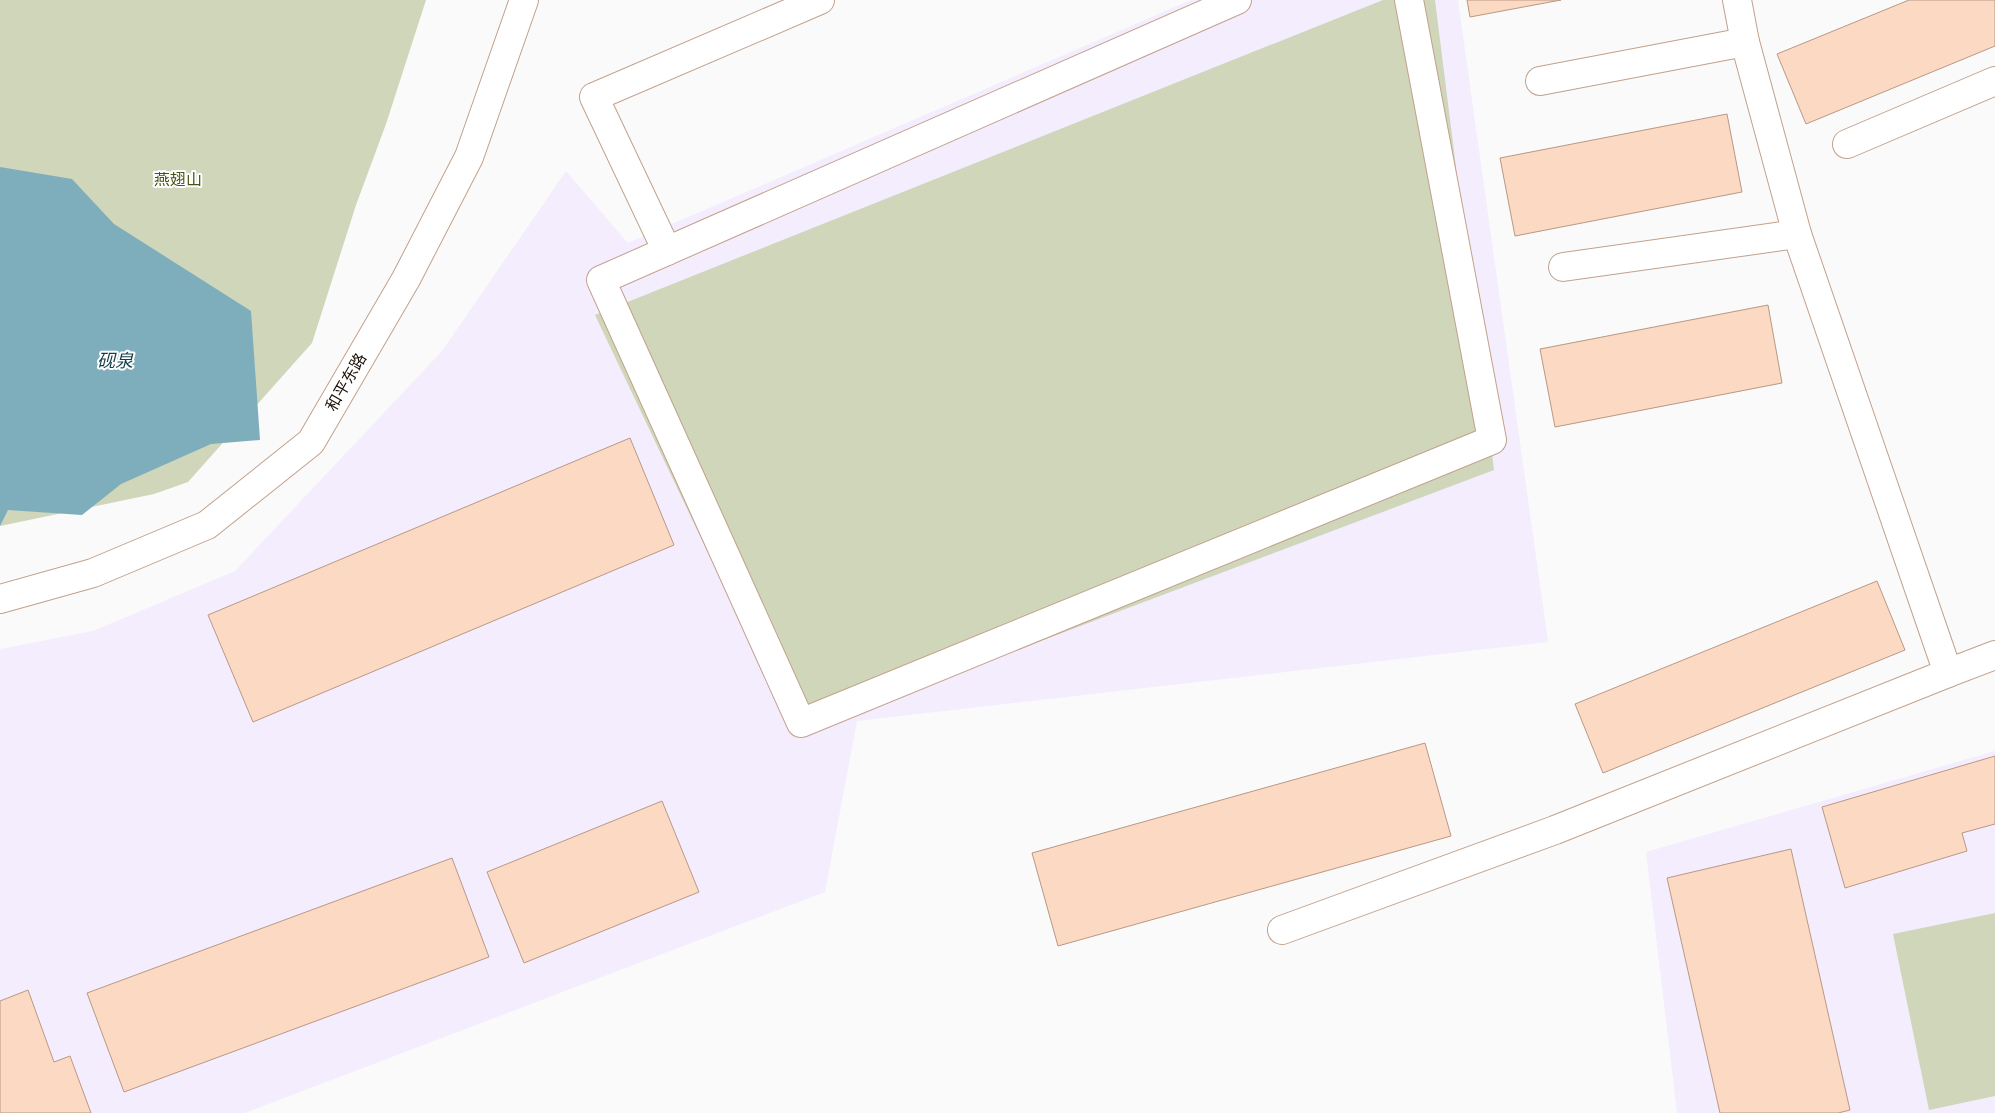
<svg xmlns="http://www.w3.org/2000/svg" width="1995" height="1113" font-family="'Fira Sans','Noto Sans SC',sans-serif">
<rect width="100%" height="100%" fill="#fafafa"/>
<g fill="#f4edfe">
<polygon points="1191,0 1458,0 1548,642 857,721 825,892 245,1113 0,1113 0,649 93,631 235,571 442,351 566,171 628,243"/>
<polygon points="1995,751 1995,1113 1677,1113 1646,852"/>
</g>
<g fill="#cfd6b9">
<polygon points="0,0 426,0 386,124 356,205 312,343 188,482 154,494 0,526"/>
<polygon points="1383,0 1435,0 1494,470 794,734 595,315"/>
<polygon points="1995,913 1995,1096 1929,1110 1893,934"/>
</g>
<polygon fill="#7eaebc" points="0,167 72,179 114,224 251,311 260,440 211,444 121,484 82,515 8,510 0,526"/>
<g fill="#fcd9c3" stroke="#b99884">
<polygon points="1467,0 1561,0 1470,17"/>
<polygon points="1909,0 1995,0 1995,46 1806,124 1777,54"/>
<polygon points="1727,114 1742,192 1515,236 1500,158"/>
<polygon points="1768,305 1782,383 1555,427 1540,349"/>
<polygon points="630,438 674,545 253,722 208,615"/>
<polygon points="1877,581 1905,650 1603,773 1575,704"/>
<polygon points="1425,743 1451,836 1058,946 1032,853"/>
<polygon points="1995,756 1995,824 1962,833 1967,851 1845,888 1822,807"/>
<polygon points="662,801 699,892 524,963 487,872"/>
<polygon points="1791,849 1850,1110 1838,1113 1720,1113 1667,878"/>
<polygon points="452,858 489,957 124,1092 87,993"/>
<polygon points="28,990 54,1062 70,1056 91,1113 0,1113 0,1001"/>
</g>
<g fill="none" stroke-linecap="round" stroke-linejoin="round">
<defs>
<g id="minor">
<polyline points="1237,0 601,280 801,723 1492,440 1409,0"/>
<polyline points="1737,0 1745,42 1797,234 1948,673 1995,655"/>
<polyline points="1540,81 1745,42"/>
<polyline points="1847,144 1995,81"/>
<polyline points="667,251 594,97 820,0"/>
<polyline points="1563,267 1797,234"/>
<polyline points="1282,930 1555,830 1948,673"/>
</g>
<polyline id="secondary" points="0,599 93,573 207,525 311,442 406,279 469,157 524,0"/>
</defs>
<use href="#minor" stroke="#c2a18c" stroke-width="30"/>
<use href="#secondary" stroke="#c2a18c" stroke-width="30"/>
<use href="#minor" stroke="#fff" stroke-width="28"/>
<use href="#secondary" stroke="#fff" stroke-width="28"/>
</g>
<g text-anchor="middle" dominant-baseline="central" stroke-width="4" stroke-linejoin="round" paint-order="stroke">
<g font-size="16" fill="#495314" stroke="#fff">
<text x="178" y="179">燕翅山</text>
</g>
<g font-size="16" fill="#1f130b" stroke="#fff">
<text transform="translate(346 382) rotate(-60)">和平东路</text>
</g>
<g font-size="18" font-style="italic" fill="#113e49" stroke="#fff">
<text x="115" y="361">砚泉</text>
</g>
</g>
</svg>
